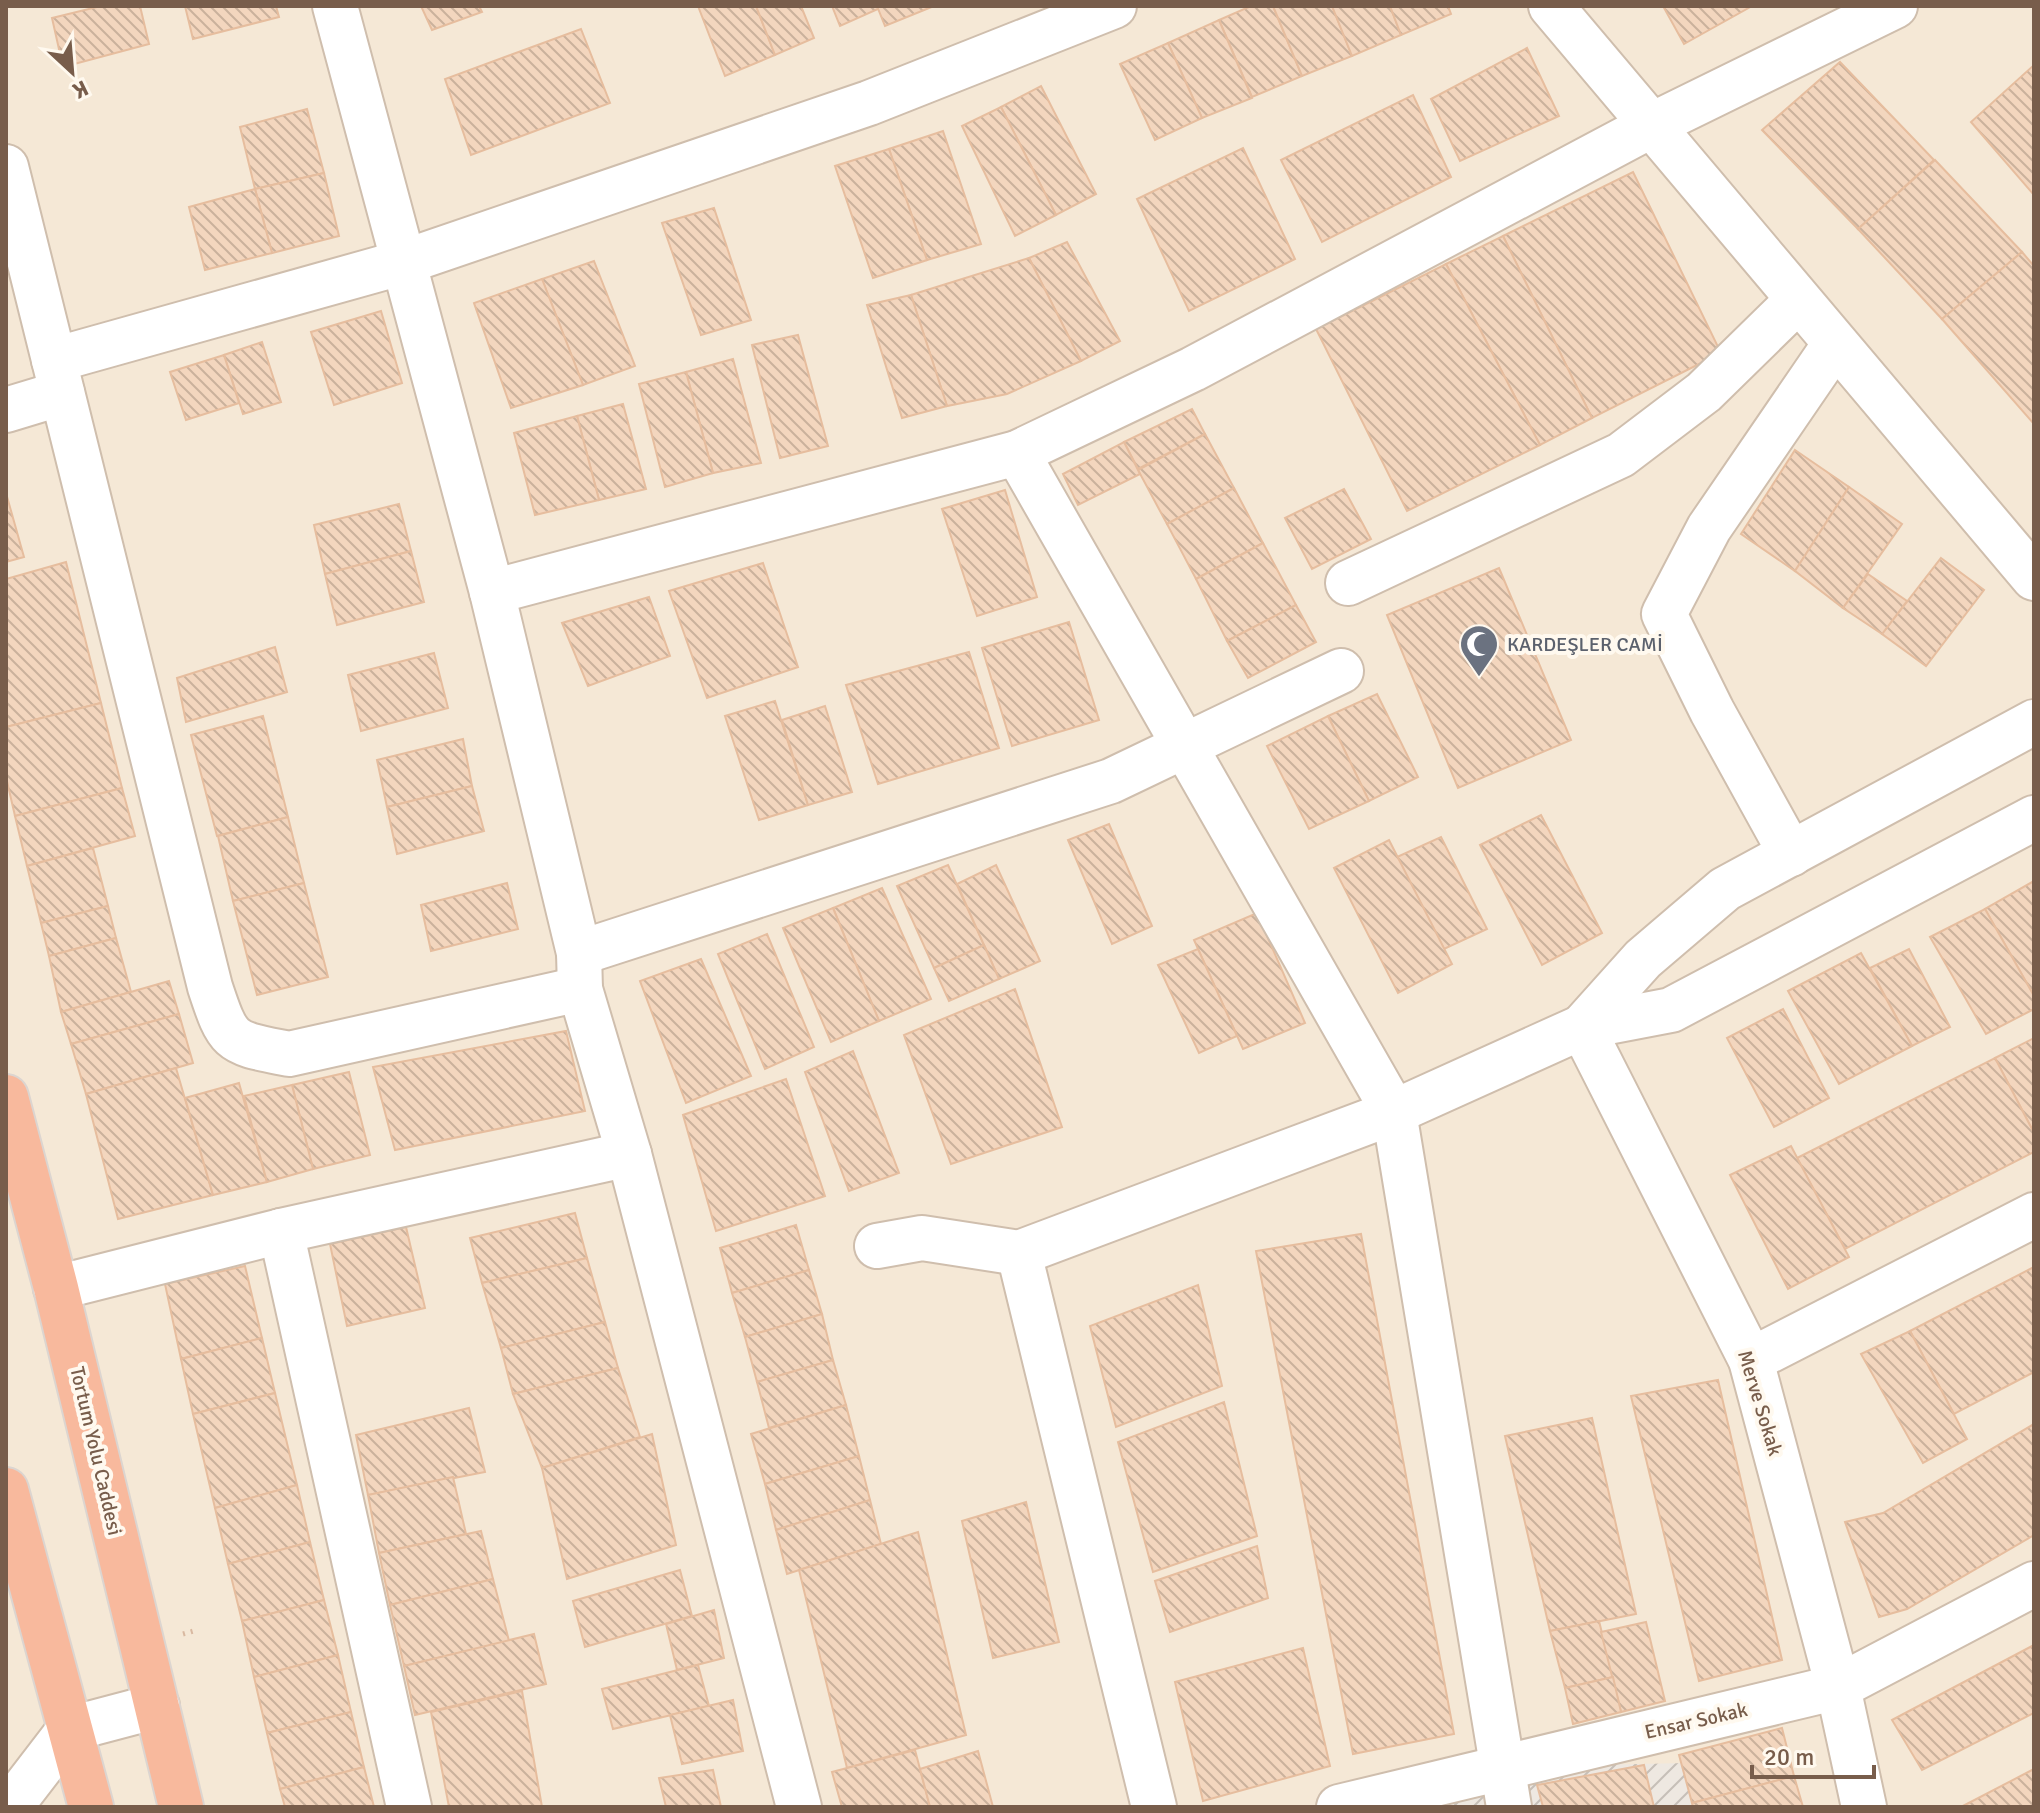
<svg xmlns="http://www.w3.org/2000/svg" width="2040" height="1813" font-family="Signika,sans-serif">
<defs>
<pattern id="industrial-furrows" width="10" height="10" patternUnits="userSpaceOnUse" patternTransform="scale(2)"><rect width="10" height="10" fill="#eee8e1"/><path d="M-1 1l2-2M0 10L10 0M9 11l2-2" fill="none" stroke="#c6bfb8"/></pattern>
<pattern id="building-back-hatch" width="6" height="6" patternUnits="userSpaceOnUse" patternTransform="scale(2)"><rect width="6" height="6" fill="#f3d6be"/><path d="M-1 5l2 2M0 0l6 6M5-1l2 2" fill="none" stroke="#cab19c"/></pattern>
</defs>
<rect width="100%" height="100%" fill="#fdf6e8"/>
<rect fill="#f5e8d6" x="6" y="6" width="2028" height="1801"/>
<polygon fill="url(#industrial-furrows)" points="1782,1761 1795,1807 1339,1807 1501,1767"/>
<g fill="url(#building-back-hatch)" stroke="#e6bd9e" stroke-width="2">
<polygon points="101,6 140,6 149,44 63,67 52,18"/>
<polygon points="185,6 276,6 279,17 193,39"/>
<polygon points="421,6 479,6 482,12 432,30"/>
<polygon points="698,6 756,6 775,55 725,76"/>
<polygon points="756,6 801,6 814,38 775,55"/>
<polygon points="832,6 877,6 878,9 840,26"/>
<polygon points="877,6 934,6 885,26"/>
<polygon points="1251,6 1273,6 1302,76 1252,97 1219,20"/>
<polygon points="1273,6 1332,6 1352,56 1302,76"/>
<polygon points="1332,6 1390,6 1401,35 1352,56"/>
<polygon points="1390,6 1448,6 1451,14 1401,35"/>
<polygon points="1663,6 1752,6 1684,44"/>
<polygon points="1219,20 1252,98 1202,118 1168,43"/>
<polygon points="581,29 610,103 471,155 445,79"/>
<polygon points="1168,43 1202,118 1155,140 1120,64"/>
<polygon points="1527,48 1559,116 1460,161 1431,99"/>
<polygon points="1840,62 1934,160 1858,229 1762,130"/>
<polygon points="2034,65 2034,195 1971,122"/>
<polygon points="1041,86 1096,194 1056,215 1001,107"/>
<polygon points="1413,95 1451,177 1322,242 1281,160"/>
<polygon points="1001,107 1056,215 1015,236 962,126"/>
<polygon points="307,109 324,173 255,189 240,127"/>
<polygon points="943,131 981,244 927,260 889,149"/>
<polygon points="1243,148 1295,259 1189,311 1137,199"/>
<polygon points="889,149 927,260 873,278 835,166"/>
<polygon points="1935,160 2022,252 1942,319 1858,229"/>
<polygon points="1633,172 1721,353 1592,418 1503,236"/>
<polygon points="324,173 339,236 272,253 255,189"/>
<polygon points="255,189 272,253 205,270 189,207"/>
<polygon points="714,208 751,320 701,335 662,223"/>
<polygon points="1503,236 1592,418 1540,445 1446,264"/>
<polygon points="1067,242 1120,341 1081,361 1029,258"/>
<polygon points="2022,252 2034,266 2034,424 1942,319"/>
<polygon points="1029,258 1081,361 1007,394 947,406 911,295"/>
<polygon points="594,261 635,366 583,385 542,279"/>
<polygon points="1446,264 1540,445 1407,511 1316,329"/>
<polygon points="542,279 583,385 511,408 474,303"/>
<polygon points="911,295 947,406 902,418 867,305"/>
<polygon points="381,311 402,383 334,405 311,332"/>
<polygon points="798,335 828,446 780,458 752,345"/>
<polygon points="262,342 281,402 243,414 224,355"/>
<polygon points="224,355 239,403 186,420 170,372"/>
<polygon points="733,359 761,463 713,473 686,372"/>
<polygon points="686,372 713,473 665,487 639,384"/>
<polygon points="623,404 646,489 599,500 577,416"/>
<polygon points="1192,409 1205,434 1138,469 1124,442"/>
<polygon points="577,416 599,500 535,515 514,433"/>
<polygon points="1205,434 1234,488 1167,524 1138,470"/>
<polygon points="1124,442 1140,474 1078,505 1063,474"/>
<polygon points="1795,450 1849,487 1795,571 1741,534"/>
<polygon points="1849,487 1902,524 1843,608 1795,571"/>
<polygon points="1234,488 1263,543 1196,579 1167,524"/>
<polygon points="1344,489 1371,539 1312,569 1285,518"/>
<polygon points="1005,490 1037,597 977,616 942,509"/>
<polygon points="6,493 24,557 6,562"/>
<polygon points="399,504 411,551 325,574 314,525"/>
<polygon points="1263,543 1296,605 1227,641 1196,579"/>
<polygon points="411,551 424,602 337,625 325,574"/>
<polygon points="1941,558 1984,590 1926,666 1882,634"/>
<polygon points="66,562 101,703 6,727 6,579"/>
<polygon points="763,563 798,667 707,698 669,591"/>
<polygon points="1499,568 1571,740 1458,788 1387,615"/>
<polygon points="1868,574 1907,601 1882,634 1843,608"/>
<polygon points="649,597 670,656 588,686 562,623"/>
<polygon points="1296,605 1316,642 1248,678 1227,641"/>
<polygon points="1069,622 1099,720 1012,746 982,648"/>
<polygon points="275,647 287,692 186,722 177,678"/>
<polygon points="969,652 999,748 878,784 846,685"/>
<polygon points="434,653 448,708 361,731 348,675"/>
<polygon points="1377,694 1418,777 1369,801 1328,716"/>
<polygon points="775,701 808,805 759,820 725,716"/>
<polygon points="101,703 122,788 15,816 6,777 6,727"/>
<polygon points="825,706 852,792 808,805 782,720"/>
<polygon points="263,716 288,817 217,836 191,735"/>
<polygon points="1328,716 1369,801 1309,829 1267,746"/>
<polygon points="463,739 472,786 387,807 377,760"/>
<polygon points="472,786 484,831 397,854 387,807"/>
<polygon points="122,788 135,836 27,866 15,816"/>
<polygon points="1541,815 1602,933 1542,965 1480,845"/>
<polygon points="288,817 304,883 233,901 218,836"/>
<polygon points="1109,824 1152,926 1112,944 1068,840"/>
<polygon points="1441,837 1487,929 1444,949 1397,857"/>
<polygon points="1389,840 1452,964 1398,993 1334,868"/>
<polygon points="93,848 108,906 41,923 27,866"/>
<polygon points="948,865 984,945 934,968 897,886"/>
<polygon points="996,865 1040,961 999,979 957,884"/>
<polygon points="2034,881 2034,996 1985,909"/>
<polygon points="304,883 328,977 257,995 233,901"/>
<polygon points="507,883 518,929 431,951 421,905"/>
<polygon points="882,888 931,999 879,1021 833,908"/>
<polygon points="108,906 116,938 49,956 41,923"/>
<polygon points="833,908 879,1021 831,1042 783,928"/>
<polygon points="1985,909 2034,996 2034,1009 1986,1034 1930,937"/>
<polygon points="1257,913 1305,1023 1243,1049 1194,940"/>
<polygon points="767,934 814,1047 765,1069 718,954"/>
<polygon points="116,938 131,992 61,1012 49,956"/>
<polygon points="984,945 999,979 949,1001 934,968"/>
<polygon points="1198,949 1237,1036 1199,1053 1158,965"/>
<polygon points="1909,949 1950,1027 1912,1046 1870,968"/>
<polygon points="1861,953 1912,1046 1839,1084 1788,991"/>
<polygon points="701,959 751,1076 686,1103 640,981"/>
<polygon points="169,981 179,1014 71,1044 61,1012"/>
<polygon points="1015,989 1062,1127 951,1164 904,1035"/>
<polygon points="1783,1009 1829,1098 1774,1127 1727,1038"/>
<polygon points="179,1014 193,1063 86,1094 71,1044"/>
<polygon points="566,1031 585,1111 395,1150 373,1067"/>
<polygon points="2034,1038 2034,1133 1995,1058"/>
<polygon points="853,1051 899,1173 849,1191 805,1072"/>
<polygon points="1995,1058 2034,1133 2034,1152 1845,1249 1797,1158"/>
<polygon points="176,1068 213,1195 118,1219 86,1094"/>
<polygon points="349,1072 370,1155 313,1169 292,1085"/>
<polygon points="786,1079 825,1196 716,1231 683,1115"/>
<polygon points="239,1083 267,1182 213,1195 185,1098"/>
<polygon points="292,1085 313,1169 267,1182 244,1096"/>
<polygon points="1791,1146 1849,1257 1788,1289 1730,1175"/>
<polygon points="575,1213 587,1258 482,1283 470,1238"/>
<polygon points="796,1225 809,1270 732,1293 720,1248"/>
<polygon points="406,1227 425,1308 347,1326 330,1244"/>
<polygon points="1361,1234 1454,1734 1353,1754 1256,1251"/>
<polygon points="587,1258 605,1322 501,1348 482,1283"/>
<polygon points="245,1266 262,1338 181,1359 165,1284"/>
<polygon points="2034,1267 2034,1372 1954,1414 1910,1331"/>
<polygon points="809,1270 822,1314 745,1337 732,1293"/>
<polygon points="1198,1285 1222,1386 1116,1427 1090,1326"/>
<polygon points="822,1314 833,1360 757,1382 745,1337"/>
<polygon points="605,1322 618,1368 513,1394 501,1348"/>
<polygon points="1910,1331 1967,1439 1923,1463 1861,1354"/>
<polygon points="262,1338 275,1393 193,1414 181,1359"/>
<polygon points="833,1360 846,1405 769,1428 757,1382"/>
<polygon points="618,1368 640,1437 542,1468 513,1394"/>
<polygon points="1718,1380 1782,1660 1699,1681 1631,1396"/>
<polygon points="275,1393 297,1485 215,1508 193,1414"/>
<polygon points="1224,1402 1257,1536 1153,1572 1118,1442"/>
<polygon points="846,1405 859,1456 765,1484 751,1434"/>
<polygon points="469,1408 485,1472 368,1495 356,1435"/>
<polygon points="1592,1418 1636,1614 1550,1631 1505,1436"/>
<polygon points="2034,1424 2034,1535 1907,1609 1879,1617 1845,1522 1883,1513"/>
<polygon points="652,1434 676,1545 567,1579 542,1468"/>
<polygon points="859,1456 870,1500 776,1530 765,1484"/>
<polygon points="453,1477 466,1534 379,1553 368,1495"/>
<polygon points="297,1485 310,1542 228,1564 215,1508"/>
<polygon points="870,1500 881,1544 787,1574 776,1530"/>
<polygon points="1026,1502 1059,1642 993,1658 962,1521"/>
<polygon points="481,1531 493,1579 390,1605 379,1553"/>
<polygon points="918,1532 966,1735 847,1768 799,1570"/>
<polygon points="310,1542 324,1600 242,1621 228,1564"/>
<polygon points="1257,1546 1268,1598 1170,1632 1155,1581"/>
<polygon points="680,1570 692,1616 585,1647 573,1601"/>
<polygon points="493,1579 509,1641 404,1666 390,1605"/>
<polygon points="324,1600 338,1655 254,1677 242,1621"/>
<polygon points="714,1610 724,1658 677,1670 666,1624"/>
<polygon points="1599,1621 1613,1677 1565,1688 1550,1631"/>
<polygon points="1646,1622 1665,1701 1621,1712 1601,1632"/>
<polygon points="534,1634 546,1684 415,1715 404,1666"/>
<polygon points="2034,1645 2034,1713 1922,1770 1892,1720"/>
<polygon points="1303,1648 1330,1766 1203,1801 1175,1682"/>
<polygon points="338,1655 351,1712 267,1733 254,1677"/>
<polygon points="698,1665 709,1706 613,1729 602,1689"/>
<polygon points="1613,1677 1621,1712 1573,1724 1565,1688"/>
<polygon points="522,1691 542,1807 449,1807 431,1712"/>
<polygon points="733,1700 743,1751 682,1764 670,1715"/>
<polygon points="351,1712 364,1767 280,1789 267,1733"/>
<polygon points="1782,1728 1794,1776 1692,1803 1679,1755"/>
<polygon points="915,1750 930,1807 842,1807 832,1772"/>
<polygon points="978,1751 993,1807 930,1807 920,1769"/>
<polygon points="1644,1765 1654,1807 1543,1807 1537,1785"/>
<polygon points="364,1767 374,1807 285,1807 280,1789"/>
<polygon points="2034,1769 2034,1807 1961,1807"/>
<polygon points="713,1770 721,1807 666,1807 659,1778"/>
<polygon points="1794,1776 1803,1807 1693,1807 1692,1803"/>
</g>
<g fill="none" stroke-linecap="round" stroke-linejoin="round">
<defs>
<g id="minor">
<polyline points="335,6 492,592 579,953 580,989 629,1154 799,1807"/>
<polyline points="1551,6 2034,578"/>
<path d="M6,167L210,987C229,1045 230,1042 289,1054L580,989"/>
<polyline points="54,360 404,262 869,103 1114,6"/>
<polyline points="6,410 62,393"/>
<polyline points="1017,453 1394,1112 1509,1807"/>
<polyline points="1348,583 1621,455 1704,392 1798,300"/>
<polyline points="492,592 1017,453 1193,369 1650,126 1895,6"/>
<polyline points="1791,854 1712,711 1664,614 1709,528 1835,344"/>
<polyline points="579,953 1111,781 1341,671"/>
<polyline points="1582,1027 1751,1360 1838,1687 1864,1807"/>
<polyline points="1582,1027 1643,959 1725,889 2034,722"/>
<polyline points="281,1231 409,1807"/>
<polyline points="877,1246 922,1238 1019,1253 1394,1112 1582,1027 1671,1010 2034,818"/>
<polyline points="1019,1253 1154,1807"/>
<polyline points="56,1288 281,1231 629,1154"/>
<polyline points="1751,1360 2034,1215"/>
<polyline points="10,1807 70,1729 157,1706"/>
<polyline points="1339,1807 1838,1687 2034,1584"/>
</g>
<g id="highway">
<polyline points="6,1097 56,1288 181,1807"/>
<polyline points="6,1490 91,1807"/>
</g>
</defs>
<use href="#minor" stroke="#cfbead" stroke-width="48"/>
<use href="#highway" stroke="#dcd5d0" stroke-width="48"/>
<polyline stroke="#d9b9a1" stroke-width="5" stroke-dasharray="2 6" stroke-linecap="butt" points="183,1634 197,1630"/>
<use href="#minor" stroke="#fff" stroke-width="44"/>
<use href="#highway" stroke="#f8b99d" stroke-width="44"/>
</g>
<defs>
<symbol id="mosque-pin" viewBox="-11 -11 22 30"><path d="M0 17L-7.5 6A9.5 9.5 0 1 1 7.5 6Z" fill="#6b7280" stroke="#fff9ef"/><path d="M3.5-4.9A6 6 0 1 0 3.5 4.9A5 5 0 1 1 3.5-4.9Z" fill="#fff"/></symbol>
</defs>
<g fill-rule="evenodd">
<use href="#mosque-pin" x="1457" y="622" width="44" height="60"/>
</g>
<g text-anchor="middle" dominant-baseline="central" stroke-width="8" stroke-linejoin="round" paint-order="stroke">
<g font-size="20" fill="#5b616d" stroke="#fff9ef" text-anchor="start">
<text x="1507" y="644">KARDEŞLER CAMİ</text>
</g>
<g font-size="20" fill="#785d4b" stroke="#fff9ef">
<text transform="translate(1760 1403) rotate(73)">Merve Sokak</text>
<text transform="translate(96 1451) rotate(77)">Tortum Yolu Caddesi</text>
<text transform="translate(1696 1721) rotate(-13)">Ensar Sokak</text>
</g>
</g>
<rect width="2040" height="1813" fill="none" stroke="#785d4b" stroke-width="16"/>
<g transform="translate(72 72) rotate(154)" stroke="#fff9ef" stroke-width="6" paint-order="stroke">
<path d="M0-6L14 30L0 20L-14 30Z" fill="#785d4b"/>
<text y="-12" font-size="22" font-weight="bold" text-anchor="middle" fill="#785d4b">K</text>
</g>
<path d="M1752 1765v12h122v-12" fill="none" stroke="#785d4b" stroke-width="4"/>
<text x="1764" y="1765" font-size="24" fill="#785d4b" stroke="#fff9ef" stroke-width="6" paint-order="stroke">20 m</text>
</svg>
